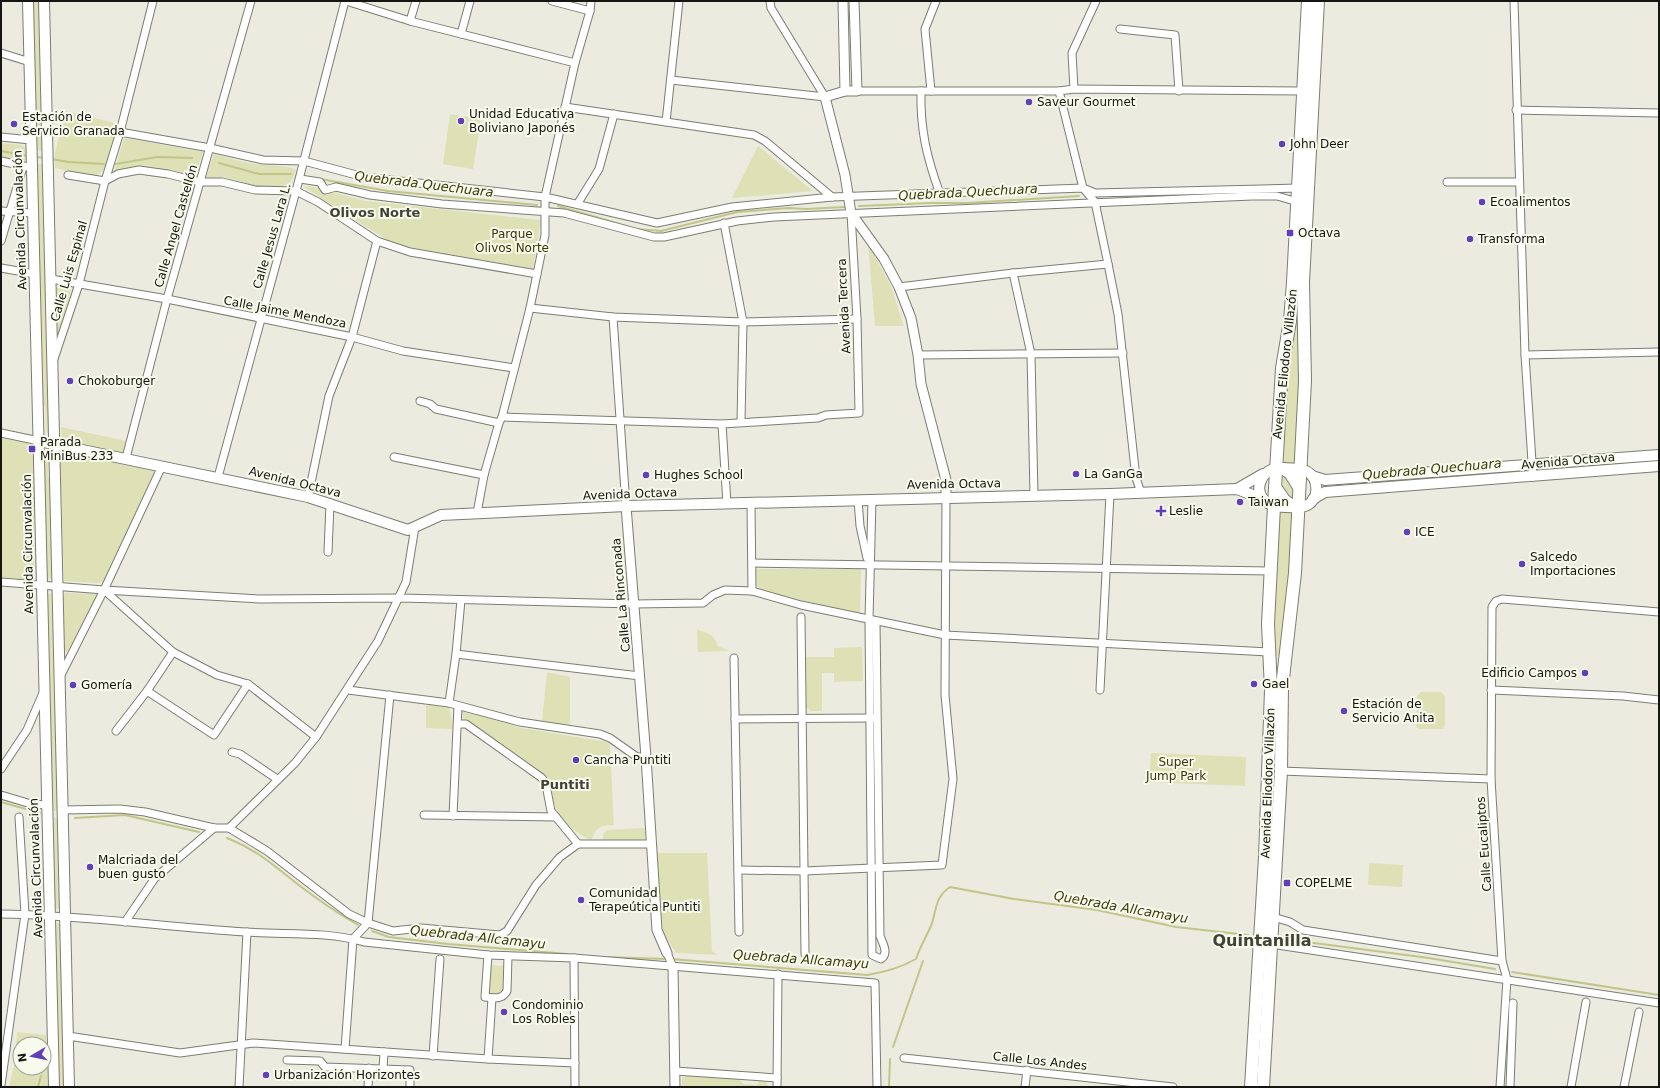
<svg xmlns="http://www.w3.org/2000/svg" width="1660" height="1088" font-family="'DejaVu Sans',sans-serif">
<rect width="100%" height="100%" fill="#ebecdf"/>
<g fill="#dee1b6" fill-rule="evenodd">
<polygon points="32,1 40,1 44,151 36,150"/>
<polygon points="65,111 119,124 104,170 95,176 55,168 55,153"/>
<polygon points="450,114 481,119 473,169 443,164"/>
<polygon points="124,138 203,152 195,176 137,167 114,172"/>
<polygon points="1,143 22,145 26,149 26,161 1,157"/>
<polygon points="758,146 813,191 732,198"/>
<path d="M214,154C229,158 245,163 260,165C273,166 284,164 296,170C289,203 243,180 222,177C217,177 211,178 206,178Z"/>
<polygon points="36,163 44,165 50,432 46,433 45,407 41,401"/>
<polygon points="309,186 366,201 541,220 533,270 408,247 387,240 304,187"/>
<polygon points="868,244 891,286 904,326 875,326"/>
<polygon points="1298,269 1302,348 1298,465 1284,463 1285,384"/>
<polygon points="56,287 71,290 56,344"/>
<polygon points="61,427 126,441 123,453 65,443 62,441"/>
<polygon points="1,438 31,444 34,446 34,581 1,578"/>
<polygon points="46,449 48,451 48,477 52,482 53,579 46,578 44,450"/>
<polygon points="62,451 153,468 154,472 104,582 98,583 64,581 60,454"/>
<polygon points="1283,473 1293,487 1292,501 1283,492"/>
<polygon points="1277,511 1291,511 1292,558 1281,656 1274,655"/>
<polygon points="756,569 861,569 860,614 759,590 756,582"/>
<polygon points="65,593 96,594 97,597 67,652 64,651 63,597"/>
<polygon points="47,594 53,594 59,812 50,810"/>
<path d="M697,630C707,632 715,635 718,646L729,651L698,652Z"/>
<polygon points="862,647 863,681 834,682 834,673 822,673 822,711 811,711 806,707 806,657 834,657 834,648"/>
<polygon points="547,672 570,677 570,725 542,721"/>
<polygon points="1421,692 1441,692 1445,696 1445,726 1443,729 1419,729 1416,727 1417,696"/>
<polygon points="426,704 449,708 452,720 452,729 426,728"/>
<path d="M462,710L522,728L607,742L610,745L614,825L603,826L596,830L591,840C578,835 559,819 555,806C551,794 552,784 543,774L463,718Z"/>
<polygon points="1151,753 1246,757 1245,786 1149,782"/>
<polygon points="51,817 59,819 62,909 54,908"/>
<polygon points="645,828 646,840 603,840 603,834 607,830"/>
<polygon points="657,853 707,853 712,951 718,955 676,953 663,933"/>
<polygon points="1369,863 1403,865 1402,887 1368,885"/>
<polygon points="54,923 63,924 65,1087 58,1087"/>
<polygon points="490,965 505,966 504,993 491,995 488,992"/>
<path d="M17,1032L46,1035L48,1087H9L15,1061ZM20,1044H44V1068H20Z"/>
<polygon points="689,1075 739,1079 744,1084 757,1085 759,1081 766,1082 769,1087 682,1087 682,1078"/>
</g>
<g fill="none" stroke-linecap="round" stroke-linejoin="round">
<g stroke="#c2c588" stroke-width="2">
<polyline points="1,151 29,156"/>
<polyline points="36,157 45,158"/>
<polyline points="51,159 69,162 104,164"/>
<polyline points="219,163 259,174 291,174"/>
<polyline points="116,164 157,157 192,158"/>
<polyline points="320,179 388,191 537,205"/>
<polyline points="1126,196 1229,193"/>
<polyline points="558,206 630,227"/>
<polyline points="859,206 931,203 968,203 1079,196"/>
<polyline points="636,229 661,231 737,212 788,208 806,209 845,207"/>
<polyline points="1538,470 1643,461"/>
<polyline points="1339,486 1526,471"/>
<polyline points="1,802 40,813"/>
<polyline points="75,818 125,815 199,832"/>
<path d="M227,838C260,851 276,868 304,889C321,902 339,914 358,925"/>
<polyline points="372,931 389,937 448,944 567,954"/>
<polyline points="1291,940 1429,958 1495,969"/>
<polyline points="601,957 667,959"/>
<path d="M671,959L867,975C886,972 900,968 916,959C920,947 926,937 931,926C937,910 934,898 950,887L1014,899L1097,910L1176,927L1248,935"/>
<polyline points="1512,972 1659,995"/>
<polyline points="893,1047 923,961"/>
<polyline points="38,1087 41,1076"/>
<polyline points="889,1087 890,1059"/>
</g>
<defs>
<g id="minor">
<polyline points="346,1 410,21 575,63"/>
<polyline points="552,1 590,11"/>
<polyline points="770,1 771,8 825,97"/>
<polyline points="1514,1 1525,355 1533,477"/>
<polyline points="410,21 416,1"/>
<polyline points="1120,29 1175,35 1179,91"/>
<polyline points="461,34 470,1"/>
<polyline points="1,53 30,62"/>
<polyline points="671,80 825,97"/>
<polyline points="1074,89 1072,53 1096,1"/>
<polyline points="857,91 1059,91 1074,89 1303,91"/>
<path d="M921,91C920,130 927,158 940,194"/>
<polyline points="931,91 925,29 936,1"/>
<polyline points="1059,91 1083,188 1095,202 1108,264 1118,314 1136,478 1141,493"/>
<polyline points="565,107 754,135 765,141 832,197"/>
<polyline points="1516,110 1659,113"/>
<polyline points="666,122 679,1"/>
<polyline points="120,132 210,148 263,160 304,161 364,177 545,197 657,223 732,207 832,197 1083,188 1095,193 1298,188"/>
<polyline points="1,137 31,140"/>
<polyline points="1,161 28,167"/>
<polyline points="68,175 105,181 118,174 139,170 168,174 200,182 222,182 255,190 296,191 318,202 377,241 410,252 537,274"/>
<polyline points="300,179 320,182 325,190 336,187 370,195 442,204 564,213 654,237 664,237 737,221 774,217 1252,196 1277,196 1298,202"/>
<polyline points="1447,182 1519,182"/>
<polyline points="578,203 599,169 614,114"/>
<polyline points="1,211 33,213"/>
<polyline points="724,223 743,322 741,422"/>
<polyline points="1,241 23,167"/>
<polyline points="1,268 35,274"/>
<polyline points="1013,273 1031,354 1034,496"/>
<polyline points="51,279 167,299 352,337 403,351 514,368"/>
<polyline points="899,287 1013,273 1108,264"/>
<polyline points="530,308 613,317 743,322 857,319"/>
<polyline points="613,317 626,506"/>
<polyline points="918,355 1123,353"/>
<polyline points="1525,355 1659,352"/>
<polyline points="54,359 79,284 105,181 120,132 153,1"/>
<polyline points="420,401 430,404 436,409 499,423"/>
<polyline points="502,417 722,424 818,418 826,415 859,413 857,319 851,213"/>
<polyline points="722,424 727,504"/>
<polyline points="1,433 39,441"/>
<polyline points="394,457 484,475"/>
<polyline points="126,458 167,299 251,1"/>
<polyline points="218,477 296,191 345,1"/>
<polyline points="308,497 329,396 352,337 377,241"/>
<path d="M872,499L869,620L872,955L881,959C889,953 883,944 880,936L876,621"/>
<polyline points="858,500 860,526 867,558"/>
<polyline points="751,504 752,591"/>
<polyline points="477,513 484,475 499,423 502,417 530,308 545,235 545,197 575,63 590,11 591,1"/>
<polyline points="328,552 330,503"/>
<polyline points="753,563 1270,571"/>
<polyline points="1,582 104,590 260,599 400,598 633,604 703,603 713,595 725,590 752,591 801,605 945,635 1269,652"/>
<polyline points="104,590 173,652 217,675 248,684 316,737"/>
<polyline points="801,617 805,954"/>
<polyline points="456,654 640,676"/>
<polyline points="734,658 739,932"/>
<polyline points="61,675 104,590 162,466"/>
<polyline points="348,690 449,703 520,722 600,734 610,738 637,757 646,757"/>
<polyline points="1100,690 1110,494"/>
<polyline points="1491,690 1623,696 1659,700"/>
<polyline points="147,691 214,735 248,684"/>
<polyline points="449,703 456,654 461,600"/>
<polyline points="735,719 873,718"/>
<polyline points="458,724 466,724 542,778 546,785 551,811 578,844"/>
<polyline points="116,731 147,691 173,652"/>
<polyline points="232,752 240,754 277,779"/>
<polyline points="1,769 27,730 43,693"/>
<polyline points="1281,771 1491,779"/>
<polyline points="1,795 31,804 47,805"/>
<polyline points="62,810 120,809 145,812 214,828 229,828 267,851 349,914 368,923 393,931 421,928 500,935 507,931 536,885 560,857 578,844 651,844"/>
<polyline points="424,815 556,817"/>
<polyline points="453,816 458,706"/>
<polyline points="229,828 295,763 316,737 378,641 406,582 415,527"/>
<polyline points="738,870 804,871 942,865 953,779 945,695 946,497"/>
<path d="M1,914C83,915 164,927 246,932C285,935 326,931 364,942L488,955L574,958L875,983L877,1087"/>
<polyline points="1273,917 1290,922 1303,930 1502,961"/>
<polyline points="125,922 155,878 214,828"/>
<polyline points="1271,944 1659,1003"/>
<polyline points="667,953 673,967"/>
<path d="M488,955L485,997C494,998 502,1000 507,991L508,956"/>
<polyline points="574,958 575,1087"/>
<polyline points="68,1036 180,1053 253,1043 488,1059 575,1063"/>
<polyline points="345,1049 353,939 368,923 390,695"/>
<polyline points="433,1056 440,959"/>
<polyline points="904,1058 1173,1087"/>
<polyline points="488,1059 492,998"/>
<polyline points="287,1060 320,1061 325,1067 410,1070 410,1087"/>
<polyline points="383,1069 384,1052"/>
<polyline points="675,1071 777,1078"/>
<polyline points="1,1085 25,914 19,817"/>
<polyline points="239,1087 247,932"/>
<polyline points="368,1087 369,1068"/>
<polyline points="777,1087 778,974"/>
<polyline points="1025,1087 1027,1070"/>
<polyline points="1500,1087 1507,979 1502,961 1491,779 1492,607 1496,601 1502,599 1659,612"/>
<polyline points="1510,1087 1513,1003"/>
<polyline points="1571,1087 1586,1002"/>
<polyline points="1624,1087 1639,1012"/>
</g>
<g id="tertiary">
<polyline points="843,1 845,91"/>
<polyline points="854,1 857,91 845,91 825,97 845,175 851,213 884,259 899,287 911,318 918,355 921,384 946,480 946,497"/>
<polyline points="626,506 646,757 657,930 667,953"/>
<polyline points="673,967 675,1087"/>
</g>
<g id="secondary">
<polyline points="28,1 54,1087"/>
<polyline points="44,1 69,1087"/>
<polyline points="39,441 308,497 408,530 441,515 626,506 1110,494 1237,489 1263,499"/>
<path d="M1276,468C1285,469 1297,467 1306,471C1320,478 1320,501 1305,506C1296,508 1275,508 1268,503C1252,493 1260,472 1276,468Z"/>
<polyline points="1312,476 1325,480 1659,455"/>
<polyline points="1237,489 1263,474"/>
<polyline points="1313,499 1325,492 1659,466"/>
</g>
<g id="trunk">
<polyline points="1284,469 1290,473 1299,487"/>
<polyline points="1275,487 1284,500 1292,506"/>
<polyline points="1251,1087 1265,857 1271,690 1268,624 1274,506 1282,368 1290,321 1293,282 1308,1"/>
<polyline points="1263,1087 1281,771 1282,687 1295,573 1305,381 1303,282 1318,1"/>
</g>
</defs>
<use href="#minor" stroke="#7c7d72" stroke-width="9"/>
<use href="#tertiary" stroke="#7c7d72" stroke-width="11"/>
<use href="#secondary" stroke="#7c7d72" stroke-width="12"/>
<use href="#trunk" stroke="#7c7d72" stroke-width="14"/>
<use href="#minor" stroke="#fff" stroke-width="7"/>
<use href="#tertiary" stroke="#fff" stroke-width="9"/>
<use href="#secondary" stroke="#fff" stroke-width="10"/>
<use href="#trunk" stroke="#fff" stroke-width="12"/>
</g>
<g fill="#603fb7" stroke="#f8faec" stroke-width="1.5">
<circle cx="1029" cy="102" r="4"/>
<circle cx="461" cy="121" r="4"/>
<circle cx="14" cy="124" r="4"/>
<circle cx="1282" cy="144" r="4"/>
<circle cx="1482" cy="202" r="4"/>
<rect x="1286" y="229" width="8" height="8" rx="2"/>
<circle cx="1470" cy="239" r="4"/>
<circle cx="70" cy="381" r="4"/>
<rect x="28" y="445" width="8" height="8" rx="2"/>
<circle cx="1076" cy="474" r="4"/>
<circle cx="646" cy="475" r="4"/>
<circle cx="1240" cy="502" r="4"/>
<path d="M1159 505h4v4h4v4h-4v4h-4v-4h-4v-4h4z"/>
<circle cx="1407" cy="532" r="4"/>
<circle cx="1522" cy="564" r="4"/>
<circle cx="1585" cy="673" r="4"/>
<circle cx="1254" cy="684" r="4"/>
<circle cx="73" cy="685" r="4"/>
<circle cx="1344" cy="711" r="4"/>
<circle cx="576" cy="760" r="4"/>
<circle cx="90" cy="867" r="4"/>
<rect x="1283" y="879" width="8" height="8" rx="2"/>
<circle cx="581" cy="900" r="4"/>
<circle cx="504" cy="1012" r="4"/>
<circle cx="266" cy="1075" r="4"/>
</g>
<g text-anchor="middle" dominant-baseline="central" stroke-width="4" stroke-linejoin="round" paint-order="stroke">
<g font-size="12" fill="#151511" stroke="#f8faec" text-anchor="start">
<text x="1037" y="102">Saveur Gourmet</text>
<text x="469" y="114">Unidad Educativa<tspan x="469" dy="14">Boliviano Japonés</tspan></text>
<text x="22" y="117">Estación de<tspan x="22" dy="14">Servicio Granada</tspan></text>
<text x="1290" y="144">John Deer</text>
<text x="1490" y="202">Ecoalimentos</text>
<text x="1298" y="233">Octava</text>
<text x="1478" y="239">Transforma</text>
<text x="78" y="381">Chokoburger</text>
<text x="40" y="442">Parada<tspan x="40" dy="14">MiniBus 233</tspan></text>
<text x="1084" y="474">La GanGa</text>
<text x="654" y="475">Hughes School</text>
<text x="1248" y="502">Taiwan</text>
<text x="1169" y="511">Leslie</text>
<text x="1415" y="532">ICE</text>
<text x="1530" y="557">Salcedo<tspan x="1530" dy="14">Importaciones</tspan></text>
<text x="1577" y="673" text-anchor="end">Edificio Campos</text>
<text x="1262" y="684">Gael</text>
<text x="81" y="685">Gomería</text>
<text x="1352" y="704">Estación de<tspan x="1352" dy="14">Servicio Anita</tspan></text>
<text x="584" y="760">Cancha Puntiti</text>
<text x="98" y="860">Malcriada del<tspan x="98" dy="14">buen gusto</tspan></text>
<text x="1295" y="883">COPELME</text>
<text x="589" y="893">Comunidad<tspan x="589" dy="14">Terapeútica Puntiti</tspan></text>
<text x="512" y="1005">Condominio<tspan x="512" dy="14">Los Robles</tspan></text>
<text x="274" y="1075">Urbanización Horizontes</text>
</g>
<g font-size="12" fill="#151511" stroke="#f8faec">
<text transform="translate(20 220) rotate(-92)">Avenida Circunvalación</text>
<text transform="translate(176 226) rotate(-74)">Calle Angel Castellón</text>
<text transform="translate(272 236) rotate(-74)">Calle Jesus Lara L.</text>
<text transform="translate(69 271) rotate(-74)">Calle Luis Espinal</text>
<text transform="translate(844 306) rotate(-93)">Avenida Tercera</text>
<text transform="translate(285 312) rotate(11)">Calle Jaime Mendoza</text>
<text transform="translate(1285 364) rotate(-84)">Avenida Eliodoro Villazón</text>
<text transform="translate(1568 461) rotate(-5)">Avenida Octava</text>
<text transform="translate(295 482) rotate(14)">Avenida Octava</text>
<text transform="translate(954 484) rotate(-1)">Avenida Octava</text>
<text transform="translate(630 494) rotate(-2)">Avenida Octava</text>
<text transform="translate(28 544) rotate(-91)">Avenida Circunvalación</text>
<text transform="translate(621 595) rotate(-95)">Calle La Rinconada</text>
<text transform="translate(1268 783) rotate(-88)">Avenida Eliodoro Villazón</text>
<text transform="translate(1484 844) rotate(-94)">Calle Eucaliptos</text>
<text transform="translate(36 868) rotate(-92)">Avenida Circunvalación</text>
<text transform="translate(1040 1061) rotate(6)">Calle Los Andes</text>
</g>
<g font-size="12" fill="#363706" stroke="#f8faec">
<text x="512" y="234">Parque<tspan x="512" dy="14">Olivos Norte</tspan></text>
<text x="1176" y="762">Super<tspan x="1176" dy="14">Jump Park</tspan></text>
</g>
<g font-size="13" font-style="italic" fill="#3b3c0c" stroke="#f8faec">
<text transform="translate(424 184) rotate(7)">Quebrada Quechuara</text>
<text transform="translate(968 192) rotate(-3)">Quebrada Quechuara</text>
<text transform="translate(1432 469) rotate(-5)">Quebrada Quechuara</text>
<text transform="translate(1121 907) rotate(10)">Quebrada Allcamayu</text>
<text transform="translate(478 937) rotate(6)">Quebrada Allcamayu</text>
<text transform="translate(801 959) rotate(4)">Quebrada Allcamayu</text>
</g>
<g font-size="13" font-weight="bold" fill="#424338" stroke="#f8faec">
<text x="375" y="212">Olivos Norte</text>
<text x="565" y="784">Puntiti</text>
</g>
<g font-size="16" font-weight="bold" fill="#424338" stroke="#f8faec">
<text x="1262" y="940">Quintanilla</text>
</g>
</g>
<rect width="1660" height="1088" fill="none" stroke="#151511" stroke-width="4"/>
<g transform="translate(32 1056) rotate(261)"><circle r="19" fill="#f8faec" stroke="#9d9e94"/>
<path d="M0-3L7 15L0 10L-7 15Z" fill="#603fb7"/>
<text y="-6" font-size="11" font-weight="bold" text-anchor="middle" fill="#151511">N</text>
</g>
</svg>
